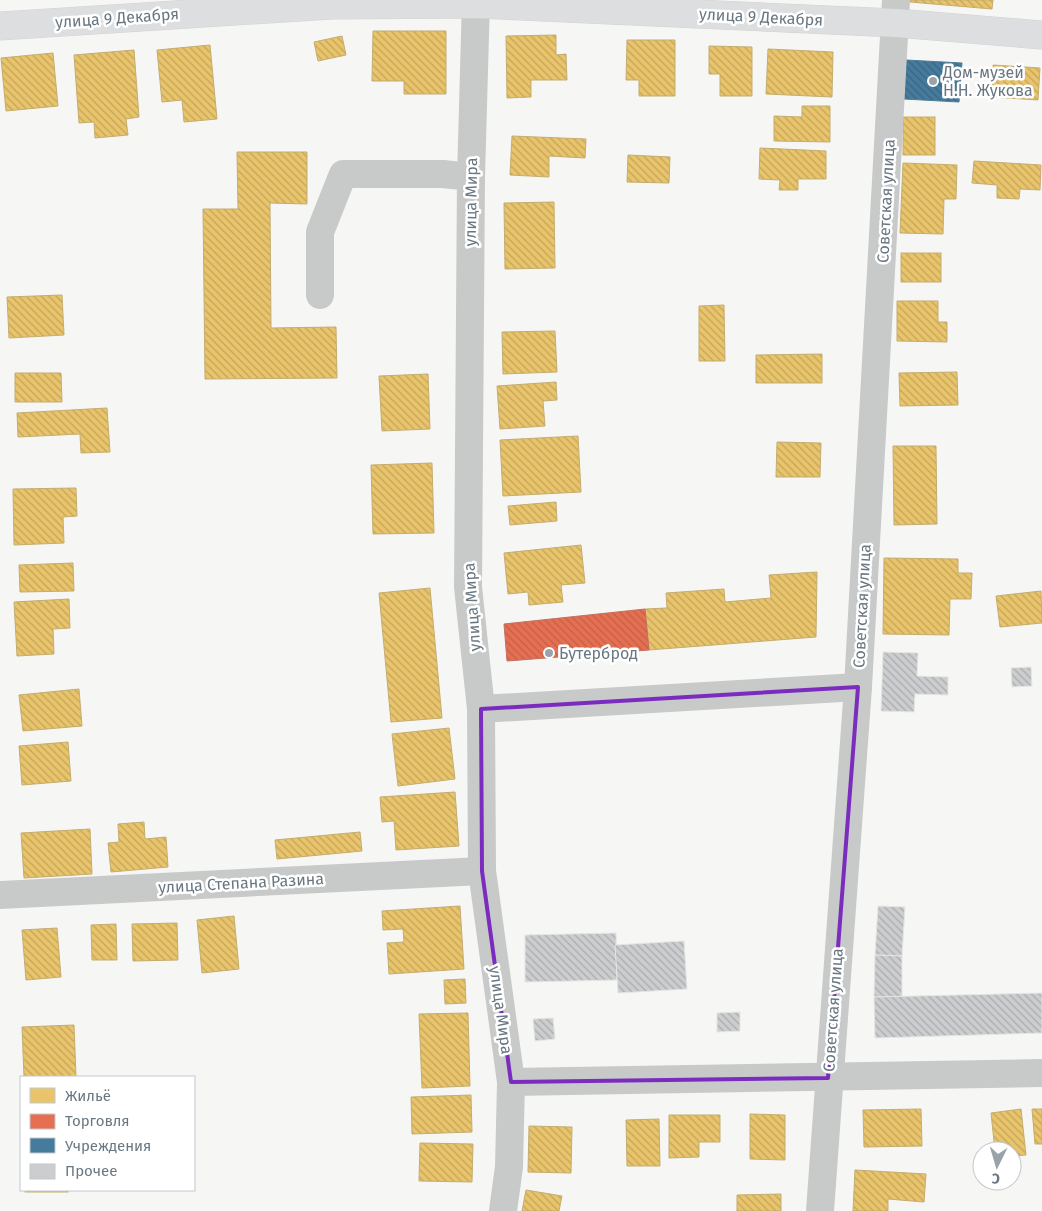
<svg xmlns="http://www.w3.org/2000/svg" width="1042" height="1211" font-family="'Fira Sans',sans-serif">
<defs>
<pattern id="homes-back-hatch" width="6" height="6" patternUnits="userSpaceOnUse" patternTransform="scale(1.25)"><rect width="6" height="6" fill="#e9c46a"/><path d="M-1 5l2 2M0 0l6 6M5-1l2 2" fill="none" stroke="#c1a45d"/></pattern>
<pattern id="shops-back-hatch" width="6" height="6" patternUnits="userSpaceOnUse" patternTransform="scale(1.25)"><rect width="6" height="6" fill="#e76f51"/><path d="M-1 5l2 2M0 0l6 6M5-1l2 2" fill="none" stroke="#bf6049"/></pattern>
<pattern id="public-back-hatch" width="6" height="6" patternUnits="userSpaceOnUse" patternTransform="scale(1.25)"><rect width="6" height="6" fill="#457b9d"/><path d="M-1 5l2 2M0 0l6 6M5-1l2 2" fill="none" stroke="#3c6580"/></pattern>
<pattern id="building-back-hatch" width="6" height="6" patternUnits="userSpaceOnUse" patternTransform="scale(1.25)"><rect width="6" height="6" fill="#cccdce"/><path d="M-1 5l2 2M0 0l6 6M5-1l2 2" fill="none" stroke="#aaabad"/></pattern>
</defs>
<rect width="100%" height="100%" fill="#f6f6f5"/>
<g fill="url(#homes-back-hatch)" stroke="#c3ad71">
<polygon points="910,0 993,0 992,9 910,2"/>
<polygon points="373,31 446,31 446,94 404,94 404,81 372,81"/>
<polygon points="556,35 556,55 566,54 567,80 531,80 531,97 507,98 506,36"/>
<polygon points="342,36 346,55 318,61 314,42"/>
<polygon points="627,40 675,40 675,96 639,96 639,80 626,80"/>
<polygon points="210,45 217,119 184,122 182,100 162,102 157,50"/>
<polygon points="709,46 752,47 752,96 720,96 720,74 709,74"/>
<polygon points="768,49 833,52 832,97 766,94"/>
<polygon points="134,50 139,117 126,119 128,135 95,138 94,122 79,123 74,55"/>
<polygon points="53,53 58,106 6,111 1,58"/>
<polygon points="993,65 1040,68 1038,100 991,97"/>
<polygon points="802,106 830,106 830,142 774,141 774,116 802,117"/>
<rect x="903" y="117" width="32" height="38"/>
<polygon points="512,136 586,139 585,158 549,156 549,177 510,175"/>
<polygon points="760,148 826,151 826,179 798,179 798,190 779,190 780,180 759,179"/>
<polygon points="237,152 307,152 307,204 270,203 271,328 336,327 337,378 205,379 203,209 238,209"/>
<polygon points="628,155 670,157 669,183 627,182"/>
<polygon points="974,161 1041,165 1040,190 1020,189 1019,199 997,198 997,185 972,183"/>
<polygon points="903,163 957,165 956,199 944,199 943,234 900,233"/>
<polygon points="554,202 555,268 505,269 504,203"/>
<rect x="901" y="253" width="40" height="29"/>
<polygon points="62,295 64,335 9,338 7,297"/>
<polygon points="897,301 938,301 938,322 947,322 947,342 897,341"/>
<polygon points="724,305 725,361 699,361 699,306"/>
<polygon points="555,331 557,372 503,374 502,332"/>
<polygon points="822,354 822,383 756,383 756,355"/>
<polygon points="957,372 958,405 900,406 899,373"/>
<polygon points="15,373 61,373 62,402 15,402"/>
<polygon points="428,374 430,429 382,431 379,376"/>
<polygon points="556,382 557,400 543,401 545,426 500,429 497,386"/>
<polygon points="107,408 110,452 81,453 80,434 18,437 17,413"/>
<polygon points="578,436 581,492 503,496 500,440"/>
<polygon points="777,442 821,443 820,477 776,477"/>
<polygon points="893,446 936,446 937,524 894,525"/>
<polygon points="432,463 434,533 373,534 371,465"/>
<polygon points="76,488 77,516 63,517 64,543 14,545 13,489"/>
<polygon points="556,502 557,521 510,525 508,506"/>
<polygon points="581,545 585,583 561,585 563,602 529,605 528,592 508,594 504,553"/>
<polygon points="884,558 958,559 958,573 972,573 971,599 950,599 949,635 883,634"/>
<polygon points="73,563 74,591 20,592 19,565"/>
<polygon points="817,572 816,637 649,650 645,609 667,608 666,593 724,589 725,602 771,598 769,575"/>
<polygon points="430,588 442,718 391,722 379,593"/>
<polygon points="1041,591 1042,623 1000,627 996,596"/>
<polygon points="69,599 70,628 53,629 54,654 17,656 14,602"/>
<polygon points="79,689 82,726 23,731 19,695"/>
<polygon points="449,728 455,779 398,786 392,734"/>
<polygon points="68,742 71,781 22,785 19,746"/>
<polygon points="455,792 459,846 396,850 394,821 382,822 380,797"/>
<polygon points="144,822 145,839 166,837 168,867 111,872 108,843 119,842 118,824"/>
<polygon points="90,829 92,874 24,878 21,833"/>
<polygon points="360,832 362,851 277,859 275,840"/>
<polygon points="460,906 464,969 389,974 387,943 404,942 403,929 383,930 382,911"/>
<polygon points="234,916 239,969 202,973 197,920"/>
<polygon points="177,923 178,960 133,961 132,924"/>
<polygon points="116,924 117,960 92,960 91,925"/>
<polygon points="57,928 61,977 26,980 22,930"/>
<polygon points="465,979 466,1003 445,1004 444,980"/>
<polygon points="468,1013 470,1086 422,1088 419,1014"/>
<polygon points="74,1025 76,1077 24,1077 22,1027"/>
<polygon points="471,1095 472,1132 412,1134 411,1097"/>
<polygon points="921,1109 922,1146 864,1147 863,1110"/>
<polygon points="1021,1109 1026,1155 1012,1156 1012,1151 995,1151 991,1113"/>
<polygon points="1032,1109 1042,1109 1042,1144 1035,1144"/>
<polygon points="750,1114 785,1115 785,1160 750,1159"/>
<polygon points="669,1115 720,1115 720,1142 699,1142 699,1157 669,1158"/>
<polygon points="659,1119 660,1166 627,1166 626,1120"/>
<polygon points="529,1126 572,1127 571,1173 528,1172"/>
<polygon points="420,1143 473,1144 472,1182 419,1181"/>
<polygon points="855,1170 926,1174 924,1202 888,1199 888,1211 853,1211"/>
<rect x="25" y="1190" width="43" height="2"/>
<polygon points="526,1190 562,1196 559,1211 522,1211"/>
<polygon points="781,1194 781,1211 737,1211 737,1195"/>
</g>
<polygon fill="url(#shops-back-hatch)" stroke="#c17160" points="645,609 649,650 507,661 504,624"/>
<polygon fill="url(#public-back-hatch)" stroke="#507a95" points="906,60 962,63 959,102 904,99"/>
<g fill="url(#building-back-hatch)" stroke="#e5e5e4">
<polygon points="883,652 918,653 917,676 948,677 948,695 915,694 914,712 881,711"/>
<polygon points="1031,667 1032,686 1012,687 1011,668"/>
<polygon points="878,906 905,907 902,956 875,955"/>
<polygon points="616,933 617,980 525,982 525,935"/>
<polygon points="684,941 687,989 618,993 615,945"/>
<polygon points="875,955 902,956 902,997 874,997"/>
<polygon points="1042,993 1042,1033 875,1038 874,997"/>
<polygon points="740,1012 740,1031 717,1032 717,1013"/>
<polygon points="553,1018 555,1039 535,1041 533,1019"/>
</g>
<g fill="none" stroke-linecap="round" stroke-linejoin="round">
<defs>
<polyline id="major" points="0,26 332,5 476,4 896,23 1042,35"/>
</defs>
<use href="#major" stroke="#d2d3d3" stroke-width="29"/>
<g stroke="#c8caca" stroke-width="28">
<polyline points="476,0 471,177 468,587 481,709 482,871 511,1082 509,1167 503,1211"/>
<polyline points="320,295 320,232 343,174 443,174 471,177"/>
<polyline points="481,709 858,687"/>
<polyline points="0,895 482,871"/>
<polyline points="511,1082 1042,1073"/>
<polyline points="820,1211 858,687 896,0"/>
</g>
<use href="#major" stroke="#dddedf" stroke-width="28"/>
</g>
<path fill="none" stroke="#7b2cbf" stroke-width="4" stroke-linejoin="round" d="M858,687L828,1078L511,1082L482,871L481,709Z"/>
<g fill="#9aa3aa" stroke="#fff" stroke-width="2">
<circle cx="933" cy="81" r="5"/>
<circle cx="549" cy="653" r="5"/>
</g>
<g text-anchor="middle" dominant-baseline="central" stroke-width="5" stroke-linejoin="round" paint-order="stroke">
<g font-size="16" fill="#697782" stroke="#fff">
<text transform="translate(761 17) rotate(3)">улица 9 Декабря</text>
<text transform="translate(117 18) rotate(-4)">улица 9 Декабря</text>
<text transform="translate(886 201) rotate(-87)">Советская улица</text>
<text transform="translate(471 202) rotate(-89)">улица Мира</text>
<text transform="translate(862 606) rotate(-87)">Советская улица</text>
<text transform="translate(472 607) rotate(-94)">улица Мира</text>
<text transform="translate(241 883) rotate(-3)">улица Степана Разина</text>
<text transform="translate(501 1010) rotate(82)">улица Мира</text>
<text transform="translate(833 1010) rotate(-86)">Советская улица</text>
</g>
<g font-size="16" fill="#697782" stroke="#fff" text-anchor="start">
<text x="943" y="72">Дом-музей<tspan x="943" dy="18">Н.Н. Жукова</tspan></text>
<text x="559" y="653">Бутерброд</text>
</g>
</g>
<rect x="20" y="1076" width="175" height="115" fill="#ffffff" stroke="#c3c9cd"/>
<rect x="30" y="1088" width="25" height="15" fill="#e9c46a" stroke="#c3c9cd"/>
<text x="65" y="1101" font-size="15" fill="#697782">Жильё</text>
<rect x="30" y="1114" width="25" height="15" fill="#e76f51" stroke="#c3c9cd"/>
<text x="65" y="1126" font-size="15" fill="#697782">Торговля</text>
<rect x="30" y="1138" width="25" height="15" fill="#457b9d" stroke="#c3c9cd"/>
<text x="65" y="1151" font-size="15" fill="#697782">Учреждения</text>
<rect x="30" y="1164" width="25" height="15" fill="#cccdce" stroke="#c3c9cd"/>
<text x="65" y="1176" font-size="15" fill="#697782">Прочее</text>
<g transform="translate(997 1166) rotate(185)"><circle r="24" fill="#ffffff" stroke="#c3c9cd"/>
<path d="M0-4L9 19L0 12L-9 19Z" fill="#9aa3aa"/>
<text y="-8" font-size="14" font-weight="bold" text-anchor="middle" fill="#697782">С</text>
</g>
</svg>
